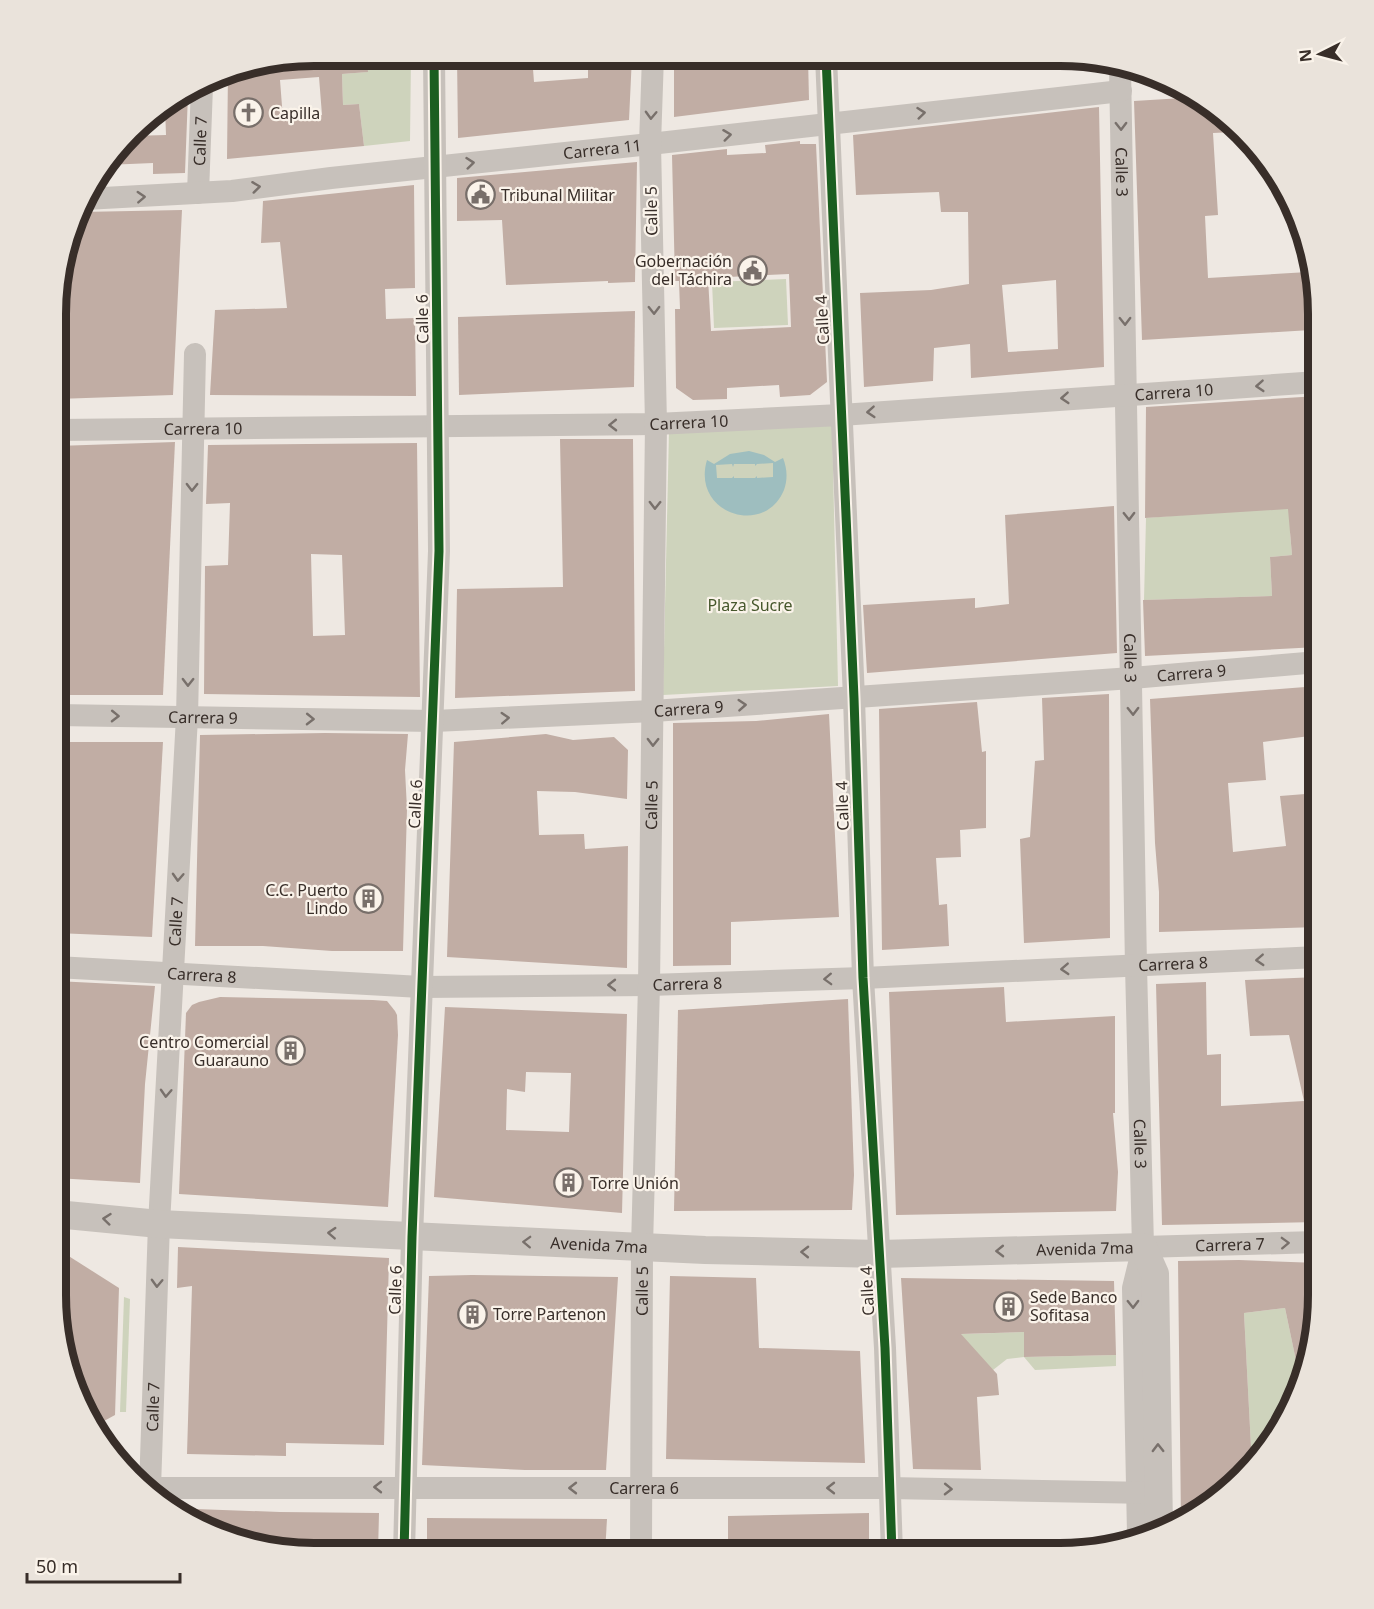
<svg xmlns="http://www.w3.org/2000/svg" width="1374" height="1609" font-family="'Noto Sans',sans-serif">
<rect width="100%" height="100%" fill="#eee8e2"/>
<g fill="#ced3bc">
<polygon points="366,56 411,56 410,141 364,146 359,104 343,105 342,74 367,72"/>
<polygon points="786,279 788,325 714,328 712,282"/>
<polygon points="832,425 838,686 663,695 669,431"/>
<polygon points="1318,508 1318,531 1290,533 1292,555 1270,557 1272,596 1144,600 1146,518 1244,510"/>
<polygon points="124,1297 130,1299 126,1412 120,1412"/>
<polygon points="1285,1308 1299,1375 1284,1424 1252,1466 1244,1313"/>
<polygon points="1024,1332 1024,1357 1116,1355 1116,1366 1035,1370 1024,1357 1007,1359 993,1370 935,1335"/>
</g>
<path fill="#9ebebf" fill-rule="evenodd" d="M749,451L764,455L775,462L783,458C787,468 788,479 784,490C764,538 691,513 707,460L714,464L730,454ZM773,463V477L757,478V476L755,478H734V476L732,478H717L716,465L732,464L733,467L734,464H755V466L757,464Z"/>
<g fill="#c1ada4" fill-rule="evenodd">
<path d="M314,56H366L368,72L342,74L343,105L359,104L364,146L227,159L228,71ZM319,77L322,115L283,119L280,80Z"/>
<polygon points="457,56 532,56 534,82 588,78 588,56 632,56 629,120 458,138"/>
<polygon points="674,57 808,57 809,100 674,117"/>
<polygon points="188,94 185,173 153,174 153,163 106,165 130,136 166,135 165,107"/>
<polygon points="1199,97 1203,99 1234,132 1213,133 1218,215 1205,216 1208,278 1308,272 1311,330 1142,340 1134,101"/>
<path d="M1099,107L1104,367L971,378L970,344L934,348L933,381L864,387L860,293L931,290L969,284L968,212H941L939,192L856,195L853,135ZM1056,280L1058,349L1008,352L1002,285Z"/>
<path d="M800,141V144H816L827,382L810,395L780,397L779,385L727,388V399L693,400L676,388L675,309H680L679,281H675L672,155L727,149V155L766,153L765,145ZM789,274L791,327L711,331L708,278Z"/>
<polygon points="637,162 635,282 608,283 608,281 506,285 502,220 457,221 457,178"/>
<polygon points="414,185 415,288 385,289 386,319 415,318 416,396 210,395 215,310 287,308 280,242 261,243 263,201"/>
<polygon points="182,210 173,395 57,399 58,292 69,292 71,258 65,258 81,212"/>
<polygon points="635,311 634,387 459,395 458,317"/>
<polygon points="1318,396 1318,647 1145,656 1143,600 1272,596 1270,557 1292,555 1288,509 1145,518 1146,407"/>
<polygon points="560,439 633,439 635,691 455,698 457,589 563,587"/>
<polygon points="175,442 163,695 57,695 57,446"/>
<path d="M417,443L420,697L204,694L205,566L228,565L230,503L206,504L208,445ZM311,554L342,555L345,635L313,636Z"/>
<polygon points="1114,506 1117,653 867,673 863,605 975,598 975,608 1009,604 1005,515"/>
<polygon points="1318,686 1318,735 1263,742 1266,780 1228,783 1233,852 1286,846 1280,796 1318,793 1318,927 1159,932 1159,892 1155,843 1150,699"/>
<polygon points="1109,694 1110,938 1024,943 1020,839 1030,837 1035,761 1044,760 1042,698"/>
<polygon points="977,702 982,752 986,751 986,828 960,830 961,857 936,858 939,905 947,904 949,946 882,950 879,709"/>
<polygon points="829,714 839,917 731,922 731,965 673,966 673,723 756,721"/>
<polygon points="325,733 408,734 405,770 407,809 403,951 332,951 263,946 195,946 200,735"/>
<polygon points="546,734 573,740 614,737 628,750 627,799 575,792 537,791 539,835 584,834 585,849 628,846 627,968 447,957 454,742"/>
<polygon points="57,742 163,742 152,937 56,933"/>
<polygon points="1318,977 1318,1222 1162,1225 1156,984 1206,982 1207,1055 1221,1054 1221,1106 1304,1101 1289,1035 1250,1036 1245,980"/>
<polygon points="56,981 155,986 145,1084 140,1183 56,1178"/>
<polygon points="1004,987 1006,1022 1115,1016 1115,1113 1113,1113 1118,1172 1116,1211 896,1215 889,992"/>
<polygon points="220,997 373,1000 387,1001 395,1011 397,1015 398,1035 388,1207 179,1194 186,1013 192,1005 199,1002"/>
<polygon points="848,999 854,1175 852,1210 674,1211 678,1010"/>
<path d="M445,1007L627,1014L622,1213L434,1197ZM526,1072L571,1073L569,1132L506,1130L507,1089L525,1092Z"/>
<polygon points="178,1247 389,1258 384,1445 286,1443 286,1456 187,1454 192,1286 177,1288"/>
<polygon points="56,1248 119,1288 115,1415 93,1427 64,1362 56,1295"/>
<polygon points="1239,1260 1318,1263 1318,1312 1299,1375 1285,1308 1244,1313 1252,1466 1242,1478 1189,1519 1181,1521 1178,1261"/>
<polygon points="472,1275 618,1277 606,1470 525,1470 422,1465 429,1276"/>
<polygon points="670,1276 756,1278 759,1348 860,1351 865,1463 666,1459"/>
<polygon points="901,1278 1114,1281 1116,1355 1024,1357 1024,1332 961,1334 997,1374 999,1395 977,1397 981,1470 913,1469"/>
<polygon points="169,1508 280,1512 379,1513 378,1553 297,1553 232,1540"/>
<polygon points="869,1513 869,1553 728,1553 728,1516"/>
<polygon points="427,1518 607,1519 605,1553 427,1553"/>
</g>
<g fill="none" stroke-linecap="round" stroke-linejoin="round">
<g stroke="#c7c1bb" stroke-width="22">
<polyline points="826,57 854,698 863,978 885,1348 892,1553"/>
<path id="s1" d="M1120,68L1136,966L1143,1247L1133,1288L1138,1534"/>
<path id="s2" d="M198,193L202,86"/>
<path id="s3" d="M85,199L232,191L331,178L650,144L1121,91"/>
<path id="s4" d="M57,430L656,424L841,415L1318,382"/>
<path id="s5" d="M57,715L434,721L653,711L1132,678L1318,662"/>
<path id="s6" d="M56,967L421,987L649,985L863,978L1318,957"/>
<path id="s7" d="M1143,1247L1318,1242"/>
<path id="s8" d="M150,1488L159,1224L187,717L195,354"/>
<path id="s9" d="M150,1488H889L1150,1493"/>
<polyline points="404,1553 412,1237 439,551 434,56"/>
<path id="s10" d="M641,1553L642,1247L649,985L656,424L650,144L653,56"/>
</g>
<path stroke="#c7c1bb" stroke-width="28" id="s11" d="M56,1214L159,1224L705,1250L880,1254L1143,1247L1155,1274L1159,1528"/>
<defs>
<g id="cycleway">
<polyline points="826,57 854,698 863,978 885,1348 892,1553"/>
<polyline points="404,1553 412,1237 439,551 434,56"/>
</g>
</defs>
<use href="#cycleway" stroke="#faf3ea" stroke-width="13"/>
<use href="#cycleway" stroke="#1b5e20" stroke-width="9"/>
</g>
<defs><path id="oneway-chevron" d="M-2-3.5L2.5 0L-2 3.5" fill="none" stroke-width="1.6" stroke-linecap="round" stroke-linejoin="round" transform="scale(1.5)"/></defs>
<g stroke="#78706b">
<use href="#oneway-chevron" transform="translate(921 113) rotate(-6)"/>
<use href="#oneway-chevron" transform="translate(651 115) rotate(92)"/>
<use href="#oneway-chevron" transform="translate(1121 126) rotate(89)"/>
<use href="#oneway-chevron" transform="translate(727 135) rotate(-7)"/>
<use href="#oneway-chevron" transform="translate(470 163) rotate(-6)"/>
<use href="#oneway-chevron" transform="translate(256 187) rotate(-7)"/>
<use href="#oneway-chevron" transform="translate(141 197) rotate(-3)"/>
<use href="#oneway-chevron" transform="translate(654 310) rotate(89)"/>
<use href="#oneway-chevron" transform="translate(1125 321) rotate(89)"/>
<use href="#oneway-chevron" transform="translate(1260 386) rotate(176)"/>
<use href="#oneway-chevron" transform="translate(1065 398) rotate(176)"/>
<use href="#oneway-chevron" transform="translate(871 412) rotate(176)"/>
<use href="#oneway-chevron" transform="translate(613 425) rotate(179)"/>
<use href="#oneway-chevron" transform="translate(192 487) rotate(91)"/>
<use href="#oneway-chevron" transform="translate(655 505) rotate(91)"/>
<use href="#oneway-chevron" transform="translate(1129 516) rotate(89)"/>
<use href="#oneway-chevron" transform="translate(188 682) rotate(91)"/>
<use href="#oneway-chevron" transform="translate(742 705) rotate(-4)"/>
<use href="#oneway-chevron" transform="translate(1133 711) rotate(89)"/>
<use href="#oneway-chevron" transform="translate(115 716) rotate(1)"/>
<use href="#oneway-chevron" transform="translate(505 718) rotate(-3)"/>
<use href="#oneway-chevron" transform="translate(310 719) rotate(1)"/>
<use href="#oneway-chevron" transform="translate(653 742) rotate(91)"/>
<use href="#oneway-chevron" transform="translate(178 877) rotate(93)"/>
<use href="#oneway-chevron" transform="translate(1260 960) rotate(177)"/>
<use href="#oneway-chevron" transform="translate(1065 969) rotate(177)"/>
<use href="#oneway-chevron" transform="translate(828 979) rotate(178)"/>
<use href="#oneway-chevron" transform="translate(612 985) rotate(180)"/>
<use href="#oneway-chevron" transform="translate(166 1093) rotate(93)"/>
<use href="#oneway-chevron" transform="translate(107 1219) rotate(-174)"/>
<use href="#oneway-chevron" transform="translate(332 1233) rotate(-177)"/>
<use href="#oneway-chevron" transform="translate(527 1242) rotate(-178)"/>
<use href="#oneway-chevron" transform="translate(1285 1243) rotate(-2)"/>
<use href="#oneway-chevron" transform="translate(1000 1251) rotate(179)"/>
<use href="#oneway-chevron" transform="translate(805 1252) rotate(-179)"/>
<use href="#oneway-chevron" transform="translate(157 1283) rotate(92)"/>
<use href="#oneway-chevron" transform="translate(1133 1304) rotate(89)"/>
<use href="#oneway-chevron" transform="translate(1158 1448) rotate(-91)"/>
<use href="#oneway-chevron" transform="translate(378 1487) rotate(180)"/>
<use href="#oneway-chevron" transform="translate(573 1488) rotate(-180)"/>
<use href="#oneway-chevron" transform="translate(831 1488) rotate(180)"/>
<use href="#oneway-chevron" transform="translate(948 1489) rotate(1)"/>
</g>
<defs>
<symbol id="church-ring" viewBox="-11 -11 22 22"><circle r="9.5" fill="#faf3ea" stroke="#786f6a" stroke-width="1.5"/><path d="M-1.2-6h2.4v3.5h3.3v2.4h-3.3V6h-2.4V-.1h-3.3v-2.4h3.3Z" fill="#786f6a"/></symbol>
<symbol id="civic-ring" viewBox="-11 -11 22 22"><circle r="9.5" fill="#faf3ea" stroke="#786f6a" stroke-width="1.5"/><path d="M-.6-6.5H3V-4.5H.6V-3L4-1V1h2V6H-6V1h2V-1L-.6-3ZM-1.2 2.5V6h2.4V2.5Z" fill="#786f6a"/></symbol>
<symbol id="building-ring" viewBox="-11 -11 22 22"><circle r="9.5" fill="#faf3ea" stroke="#786f6a" stroke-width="1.5"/><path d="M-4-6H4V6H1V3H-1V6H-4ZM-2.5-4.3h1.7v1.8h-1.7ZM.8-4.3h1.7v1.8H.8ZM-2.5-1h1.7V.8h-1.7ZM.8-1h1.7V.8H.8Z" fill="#786f6a"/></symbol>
</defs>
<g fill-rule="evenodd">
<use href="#church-ring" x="232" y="96" width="33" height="33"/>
<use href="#civic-ring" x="464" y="178" width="33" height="33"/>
<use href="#civic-ring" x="736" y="254" width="33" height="33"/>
<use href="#building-ring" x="352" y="882" width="33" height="33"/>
<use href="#building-ring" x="274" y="1034" width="33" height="33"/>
<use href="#building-ring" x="552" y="1166" width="33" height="33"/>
<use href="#building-ring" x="992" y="1290" width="33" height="33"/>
<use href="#building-ring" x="456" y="1298" width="33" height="33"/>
</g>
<g text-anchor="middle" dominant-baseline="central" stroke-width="4.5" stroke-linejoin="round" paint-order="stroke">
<g font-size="16" fill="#382e29" stroke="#faf3ea" text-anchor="start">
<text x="270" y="113">Capilla</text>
<text x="501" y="195">Tribunal Militar</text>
<text x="732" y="261" text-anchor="end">Gobernación<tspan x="732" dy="18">del Táchira</tspan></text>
<text x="348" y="890" text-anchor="end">C.C. Puerto<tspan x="348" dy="18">Lindo</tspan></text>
<text x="269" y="1042" text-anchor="end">Centro Comercial<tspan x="269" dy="18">Guarauno</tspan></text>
<text x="590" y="1183">Torre Unión</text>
<text x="1030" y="1297">Sede Banco<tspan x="1030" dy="18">Sofitasa</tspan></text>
<text x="493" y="1314">Torre Partenon</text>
</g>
<g font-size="16" fill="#382e29" stroke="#faf3ea">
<text stroke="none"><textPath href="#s2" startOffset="52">Calle 7</textPath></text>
<text stroke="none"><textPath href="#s3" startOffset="520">Carrera 11</textPath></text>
<text stroke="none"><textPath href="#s1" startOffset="104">Calle 3</textPath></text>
<text transform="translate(651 211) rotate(-91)">Calle 5</text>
<text transform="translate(422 319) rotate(-91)">Calle 6</text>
<text transform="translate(822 320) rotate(-93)">Calle 4</text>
<text stroke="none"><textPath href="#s4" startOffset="1118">Carrera 10</textPath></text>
<text stroke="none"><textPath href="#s4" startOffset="632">Carrera 10</textPath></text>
<text stroke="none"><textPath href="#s4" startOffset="146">Carrera 10</textPath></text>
<text stroke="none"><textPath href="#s1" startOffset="590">Calle 3</textPath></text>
<text stroke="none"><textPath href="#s5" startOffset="1136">Carrera 9</textPath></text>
<text stroke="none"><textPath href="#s5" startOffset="632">Carrera 9</textPath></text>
<text stroke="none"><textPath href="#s5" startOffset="146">Carrera 9</textPath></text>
<text transform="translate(415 804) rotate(-87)">Calle 6</text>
<text stroke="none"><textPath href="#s10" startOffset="748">Calle 5</textPath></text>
<text transform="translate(842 806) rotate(-92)">Calle 4</text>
<text stroke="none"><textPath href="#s8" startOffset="567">Calle 7</textPath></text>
<text stroke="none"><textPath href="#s6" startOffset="1118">Carrera 8</textPath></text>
<text stroke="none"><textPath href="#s6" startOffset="146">Carrera 8</textPath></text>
<text stroke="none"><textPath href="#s6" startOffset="632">Carrera 8</textPath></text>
<text stroke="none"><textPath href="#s1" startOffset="1076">Calle 3</textPath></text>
<text stroke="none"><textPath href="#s7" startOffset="87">Carrera 7</textPath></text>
<text stroke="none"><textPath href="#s11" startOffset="544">Avenida 7ma</textPath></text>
<text stroke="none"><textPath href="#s11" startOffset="1030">Avenida 7ma</textPath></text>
<text transform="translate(395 1290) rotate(-88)">Calle 6</text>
<text stroke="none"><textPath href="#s10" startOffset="262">Calle 5</textPath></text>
<text transform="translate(867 1291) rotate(-93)">Calle 4</text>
<text stroke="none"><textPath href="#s8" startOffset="81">Calle 7</textPath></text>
<text stroke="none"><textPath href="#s9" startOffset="494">Carrera 6</textPath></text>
</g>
<g font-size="16" fill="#46572c" stroke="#faf3ea">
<text x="750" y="605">Plaza Sucre</text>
</g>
</g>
<path d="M0 0H1374V1609H0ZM314 66H1060A248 248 0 0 1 1308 314V1295A248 248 0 0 1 1060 1543H314A248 248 0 0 1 66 1295V314A248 248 0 0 1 314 66Z" fill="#eae3db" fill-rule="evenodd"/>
<path fill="none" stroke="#382e29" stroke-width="8" d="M314 66H1060A248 248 0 0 1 1308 314V1295A248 248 0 0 1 1060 1543H314A248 248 0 0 1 66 1295V314A248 248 0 0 1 314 66Z"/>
<g transform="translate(1320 54) rotate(264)" stroke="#faf3ea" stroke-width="4.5" paint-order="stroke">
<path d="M0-4.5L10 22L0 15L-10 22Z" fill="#382e29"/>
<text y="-9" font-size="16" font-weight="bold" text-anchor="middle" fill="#382e29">N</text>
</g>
<path d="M27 1573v9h153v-9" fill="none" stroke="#382e29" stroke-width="3"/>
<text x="36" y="1573" font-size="18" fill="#382e29" stroke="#faf3ea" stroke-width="4.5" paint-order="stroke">50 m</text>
</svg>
